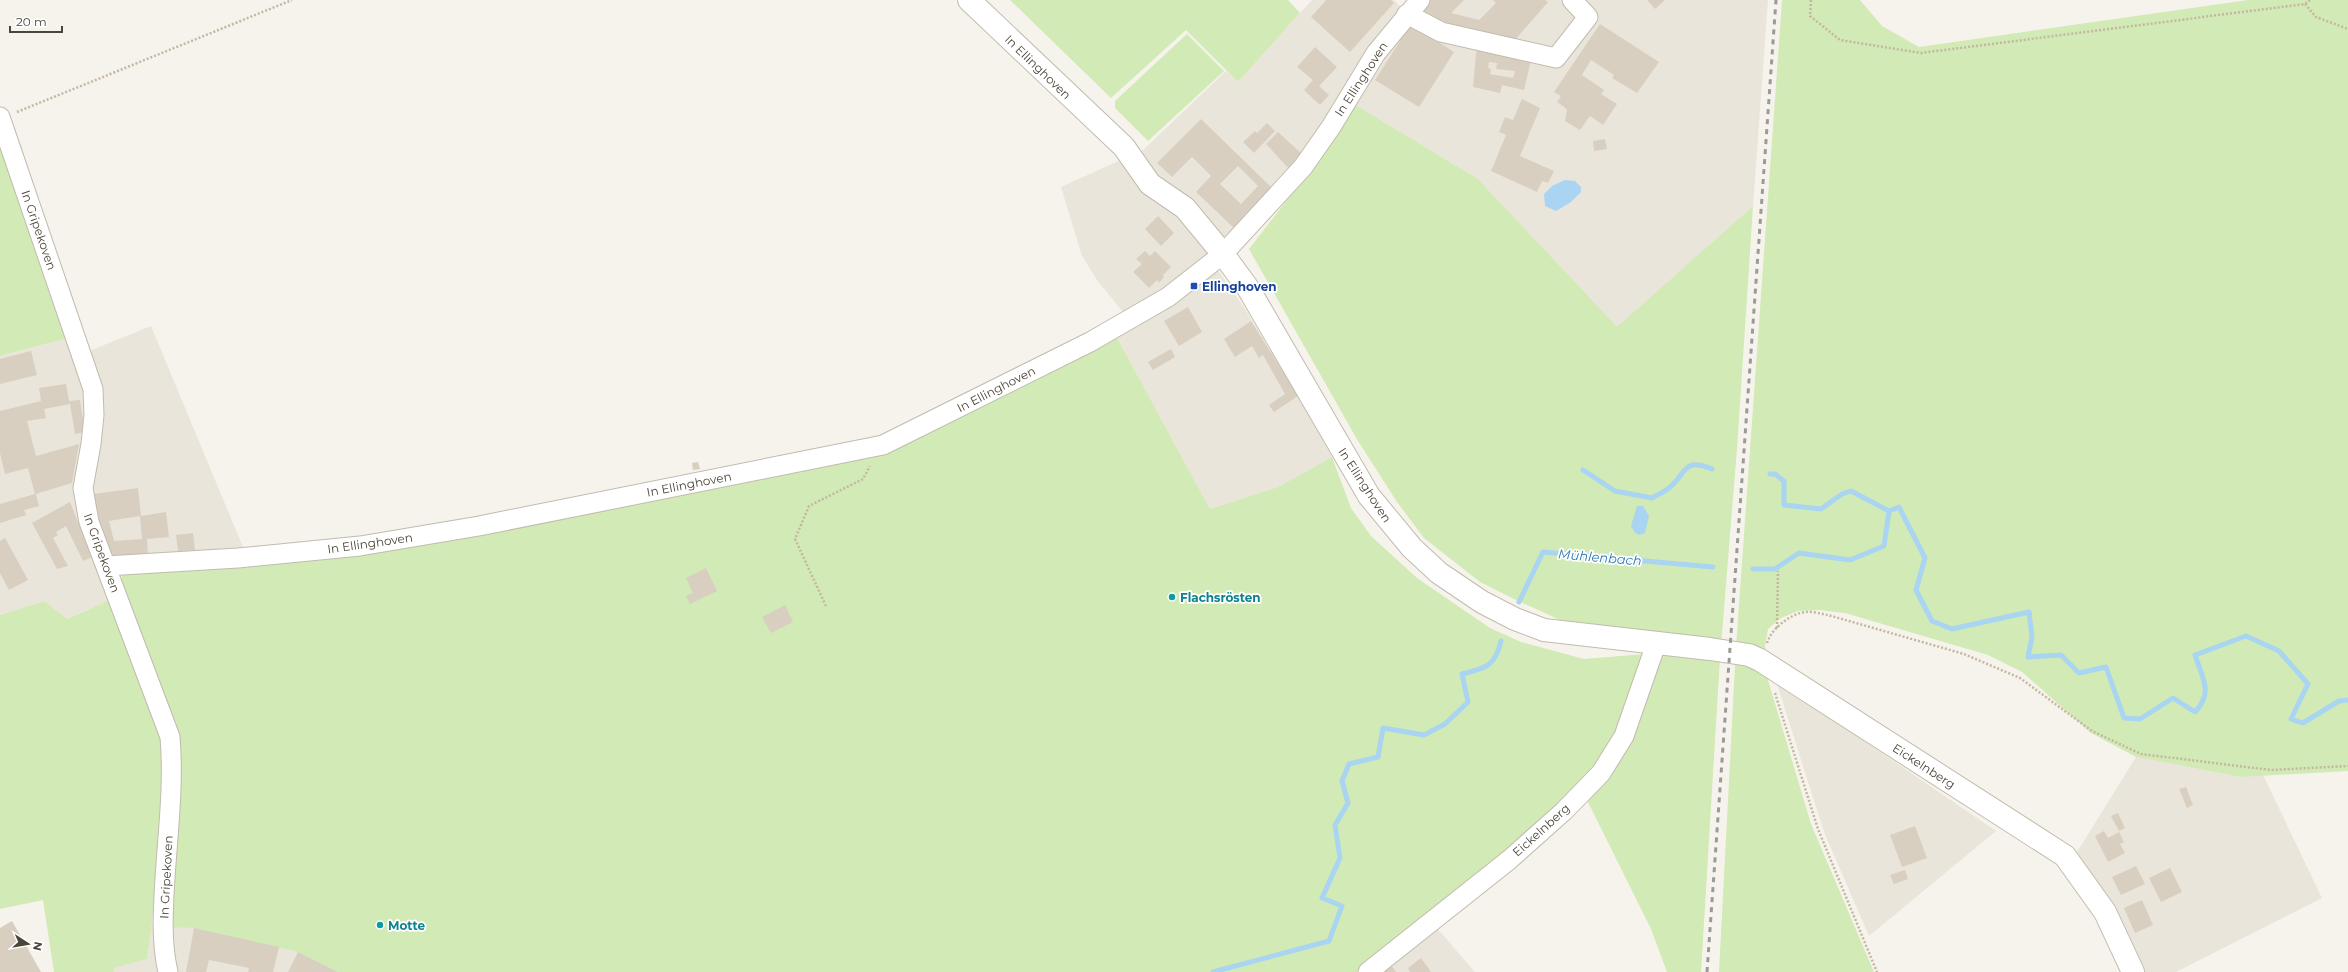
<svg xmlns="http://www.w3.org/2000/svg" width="2348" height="972" font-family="Montserrat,sans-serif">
<rect width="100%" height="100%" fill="#f6f3ec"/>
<g fill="#eae5da">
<polygon points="1312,0 1394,0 1402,8 1306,156 1209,257 1245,309 1300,398 1301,402 1332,457 1278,487 1210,509 1115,334 1127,317 1097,280 1082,256 1061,187 1143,150 1226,71 1238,82"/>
<polygon points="1428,0 1768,0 1753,206 1617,328 1478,179 1354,104 1386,49"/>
<polygon points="151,326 245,552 96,564 109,600 66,619 44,601 0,615 0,356 68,338 87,352"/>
<polygon points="1776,681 1996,831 1869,936 1824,832"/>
<polygon points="2136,757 2240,777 2263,775 2322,898 2176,972 2136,972 2074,857"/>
<polygon points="152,924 194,928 279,947 298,952 338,972 114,972 113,968 147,959"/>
<polygon points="1435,926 1475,972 1375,972"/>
</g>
<g fill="#d2eab5">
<polygon points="1010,0 1288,0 1300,13 1238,82 1186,30 1111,98"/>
<polygon points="1782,0 1860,0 1882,26 1919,47 2248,0 2348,0 2348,771 2240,777 2136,757 2091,733 2022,672 1988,655 1845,613 1819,610 1798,611 1781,618 1768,629 1765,646 1768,680 1811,824 1874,972 1719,972 1736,647"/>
<polygon points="1187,34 1224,71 1148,141 1115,108 1115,101"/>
<polygon points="1354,104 1478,179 1617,327 1753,206 1737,449 1720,658 1701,972 1667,972 1651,929 1585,796 1392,950 1357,972 338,972 298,952 194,928 168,927 177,744 119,585 123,574 273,563 859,459 1115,334 1210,509 1278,487 1332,457 1351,508 1371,536 1417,578 1490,628 1521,642 1584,659 1657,653 1560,620 1514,599 1480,582 1424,538 1397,502 1358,441 1249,249 1325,151"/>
<polygon points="0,140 68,338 0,356"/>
<polygon points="109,600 164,746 152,924 147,959 114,968 114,972 54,972 43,900 0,909 0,615 44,601 67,619"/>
</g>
<g fill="#a9d4f2">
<polygon points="1565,180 1575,181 1581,187 1581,192 1571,202 1556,211 1545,206 1544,194 1552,186"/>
<polygon points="1637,506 1643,506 1649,516 1645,533 1640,535 1635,533 1631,526"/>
</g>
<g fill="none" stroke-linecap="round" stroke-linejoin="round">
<g stroke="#a9d4f2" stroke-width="5">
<path d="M1583,470L1615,491L1652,498C1657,495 1664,492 1669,488C1687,473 1683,457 1712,469"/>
<polyline points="1770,474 1775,474 1784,481 1784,505 1821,509 1842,494 1851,491 1889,511"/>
<path d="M1753,569H1775L1799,553L1850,560L1884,546L1889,511L1899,507L1925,558L1916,590L1932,621L1952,629L2029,612L2032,637L2028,657L2061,655L2079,673L2106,667L2124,718L2140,719L2173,698L2195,712C2214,693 2202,677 2195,655L2246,636L2279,651L2308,684L2291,719L2303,723L2339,701L2348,700"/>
<polyline points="1519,602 1543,552 1713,567"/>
<path d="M1213,972L1329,941L1342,906L1322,898L1340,858L1335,825L1348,803L1342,781L1349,764L1378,757L1383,728L1424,735L1445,724L1468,702L1462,674C1485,668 1495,667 1501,641"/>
</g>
</g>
<g fill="#d8cfc1" fill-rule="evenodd">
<polygon points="1326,0 1391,0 1394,3 1350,52 1311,17"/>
<polygon points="1430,0 1464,0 1451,13 1479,20 1496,3 1493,0 1545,0 1548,2 1515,40 1446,27 1421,10"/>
<polygon points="1647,0 1665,0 1655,9"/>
<polygon points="1411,24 1454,52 1419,107 1375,80"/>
<polygon points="1600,24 1659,62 1637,93 1612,78 1614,75 1591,60 1582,75 1604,90 1601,94 1617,104 1603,125 1590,116 1580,130 1565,121 1567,109 1557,102 1561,96 1554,92"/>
<path d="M1477,44L1532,56L1524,90L1502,85L1500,93L1473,87ZM1489,62L1497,63L1496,69L1515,71L1513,78L1490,74L1491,69L1488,68Z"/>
<polygon points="1315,47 1337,67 1319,86 1329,95 1320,105 1304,90 1313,80 1297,67"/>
<polygon points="1522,99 1540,108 1520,156 1554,171 1548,183 1542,181 1537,192 1491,171 1506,135 1499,132 1505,117 1513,120"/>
<path d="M1201,119L1274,190L1235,229L1196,192L1211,176L1192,157L1172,177L1157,163ZM1238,166L1258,186L1241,204L1220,184Z"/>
<polygon points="1267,123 1275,131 1254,153 1243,142 1255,131 1257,133"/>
<polygon points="1278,132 1304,156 1290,170 1266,144"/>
<polygon points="1605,139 1607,149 1594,151 1593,141"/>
<polygon points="1158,216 1174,233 1161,246 1145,229"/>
<polygon points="1145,251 1150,256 1155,251 1171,267 1163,275 1164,277 1159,283 1157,280 1149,288 1133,272 1142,264 1136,259"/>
<polygon points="1188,307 1202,332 1179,346 1164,321"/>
<polygon points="1251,321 1298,396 1274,412 1269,405 1285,394 1263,355 1259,358 1252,346 1235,357 1224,339"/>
<polygon points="1171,349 1175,357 1153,370 1148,362"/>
<polygon points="31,351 37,375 0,384 0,359"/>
<polygon points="66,384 69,401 80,400 85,432 75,434 70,404 44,409 46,418 27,421 36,456 79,444 72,483 36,494 39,506 24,510 26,515 0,523 0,504 35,494 28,468 5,474 0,453 0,411 41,401 39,388"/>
<polygon points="698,462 700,469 693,470 692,463"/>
<path d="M138,488L141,516L166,512L169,537L147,539L148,555L110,557L99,522L94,494ZM140,516L142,539L114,541L109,521Z"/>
<polygon points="70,502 92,557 83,561 66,526 56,532 58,535 53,538 68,566 57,569 32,523"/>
<polygon points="193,533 195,550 178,551 176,535"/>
<polygon points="5,538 28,580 9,590 0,573 0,541"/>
<polygon points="706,568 717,591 690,604 686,596 693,593 686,578"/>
<polygon points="785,605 793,622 771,633 762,617"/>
<polygon points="2186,787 2193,805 2187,808 2179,789"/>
<polygon points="2118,813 2125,828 2119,831 2111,816"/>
<polygon points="1915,826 1927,858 1902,867 1890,835"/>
<polygon points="2104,831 2108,838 2119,832 2124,842 2120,844 2125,853 2108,862 2095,836"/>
<polygon points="2136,866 2145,884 2121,895 2112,877"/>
<polygon points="2170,868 2182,892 2161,902 2149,878"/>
<polygon points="1905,870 1908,879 1894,884 1890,875"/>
<polygon points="2142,900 2153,925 2135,933 2124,908"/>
<polygon points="12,921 41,972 0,972 0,928"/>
<polygon points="194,928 279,947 273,972 248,972 249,968 209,960 206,972 186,972"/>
<polygon points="298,952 338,972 288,972"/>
<polygon points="1421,958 1431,972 1410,972 1408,968"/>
<polygon points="1391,965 1396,972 1380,972"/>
</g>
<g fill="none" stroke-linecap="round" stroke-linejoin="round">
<defs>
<g id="minor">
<polyline points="1407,14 1441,32 1556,58 1588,17 1572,0"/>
<path d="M0,117L93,389L94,415L91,444L83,488L89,522L170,737C174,784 168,831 165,878C163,909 161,942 168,972"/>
<polyline points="106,566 238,558 360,546 479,526 883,445 1090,342 1168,297 1223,254 1303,167 1331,127 1376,53 1420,0"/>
<polyline points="1368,972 1509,860 1564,811 1601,773 1624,736 1656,644"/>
</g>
<polyline id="tertiary" points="969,0 1124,147 1150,184 1185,208 1223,254 1248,288 1369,496 1412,548 1439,573 1482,602 1515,619 1544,630 1710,649 1749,655 1760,660 2065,856 2105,912 2133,972"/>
</defs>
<use href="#minor" stroke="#c2bbae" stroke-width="21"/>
<use href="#tertiary" stroke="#c2bbae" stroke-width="24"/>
<g stroke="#c4b79f" stroke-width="2.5" stroke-dasharray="2 2" stroke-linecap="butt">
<polyline points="1811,0 1810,16 1840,40 1921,53 2305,4 2310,0"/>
<polyline points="2305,4 2316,17 2348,29"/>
<polyline points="17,112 292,0"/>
<polyline points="826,606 795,539 809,506 863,479 870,466"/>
<polyline points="1777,628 1778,571"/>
<path d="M1767,643C1771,629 1791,613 1806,612C1813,611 1821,614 1828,615L1964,654L2020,678L2092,731L2141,754L2271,770L2348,766"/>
<polyline points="1775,693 1818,829 1877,972"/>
</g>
<use href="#minor" stroke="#fff" stroke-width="19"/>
<use href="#tertiary" stroke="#fff" stroke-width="22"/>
<polyline stroke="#9a9a9a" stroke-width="3" stroke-dasharray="5 5" stroke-linecap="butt" points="1707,972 1776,0"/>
</g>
<rect fill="#1a4fb4" stroke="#fff" stroke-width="1.5" x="1190" y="282" width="8" height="8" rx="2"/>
<g fill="#0f9aa8" stroke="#fff" stroke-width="1.5">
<circle cx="1172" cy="597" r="4"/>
<circle cx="380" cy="925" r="4"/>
</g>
<g text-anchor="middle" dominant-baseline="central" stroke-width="3.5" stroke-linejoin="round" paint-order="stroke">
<g font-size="12" fill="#4b4439" stroke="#fff">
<text transform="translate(1038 67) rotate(44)">In Ellinghoven</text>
<text transform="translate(1361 79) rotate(-57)">In Ellinghoven</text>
<text transform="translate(39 230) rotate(71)">In Gripekoven</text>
<text transform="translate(996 389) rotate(-27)">In Ellinghoven</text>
<text transform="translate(689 484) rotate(-11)">In Ellinghoven</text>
<text transform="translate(1365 485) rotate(57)">In Ellinghoven</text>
<text transform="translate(370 543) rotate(-8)">In Ellinghoven</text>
<text transform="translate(102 553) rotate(70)">In Gripekoven</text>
<text transform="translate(1924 766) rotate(33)">Eickelnberg</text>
<text transform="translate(1541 830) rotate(-42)">Eickelnberg</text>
<text transform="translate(166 877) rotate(-87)">In Gripekoven</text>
</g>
<g font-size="12" font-weight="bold" fill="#164399" stroke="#fff" text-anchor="start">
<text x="1202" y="286">Ellinghoven</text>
</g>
<g font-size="12" font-weight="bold" fill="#0d838f" stroke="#fff" text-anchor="start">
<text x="1180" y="597">Flachsrösten</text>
<text x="388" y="925">Motte</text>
</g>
<g font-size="13" font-style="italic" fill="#2e7ab2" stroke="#fff">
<text transform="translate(1600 557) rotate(5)">Mühlenbach</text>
</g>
</g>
<g transform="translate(28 944) rotate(102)" stroke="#ffffff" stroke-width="3" paint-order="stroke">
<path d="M0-3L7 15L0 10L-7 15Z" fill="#4b4439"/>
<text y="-6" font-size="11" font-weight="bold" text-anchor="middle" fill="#4b4439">N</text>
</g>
<path d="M10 26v6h52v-6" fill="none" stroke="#4b4439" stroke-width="2"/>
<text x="16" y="26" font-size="12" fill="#4b4439" stroke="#ffffff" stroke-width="3" paint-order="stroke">20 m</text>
</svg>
